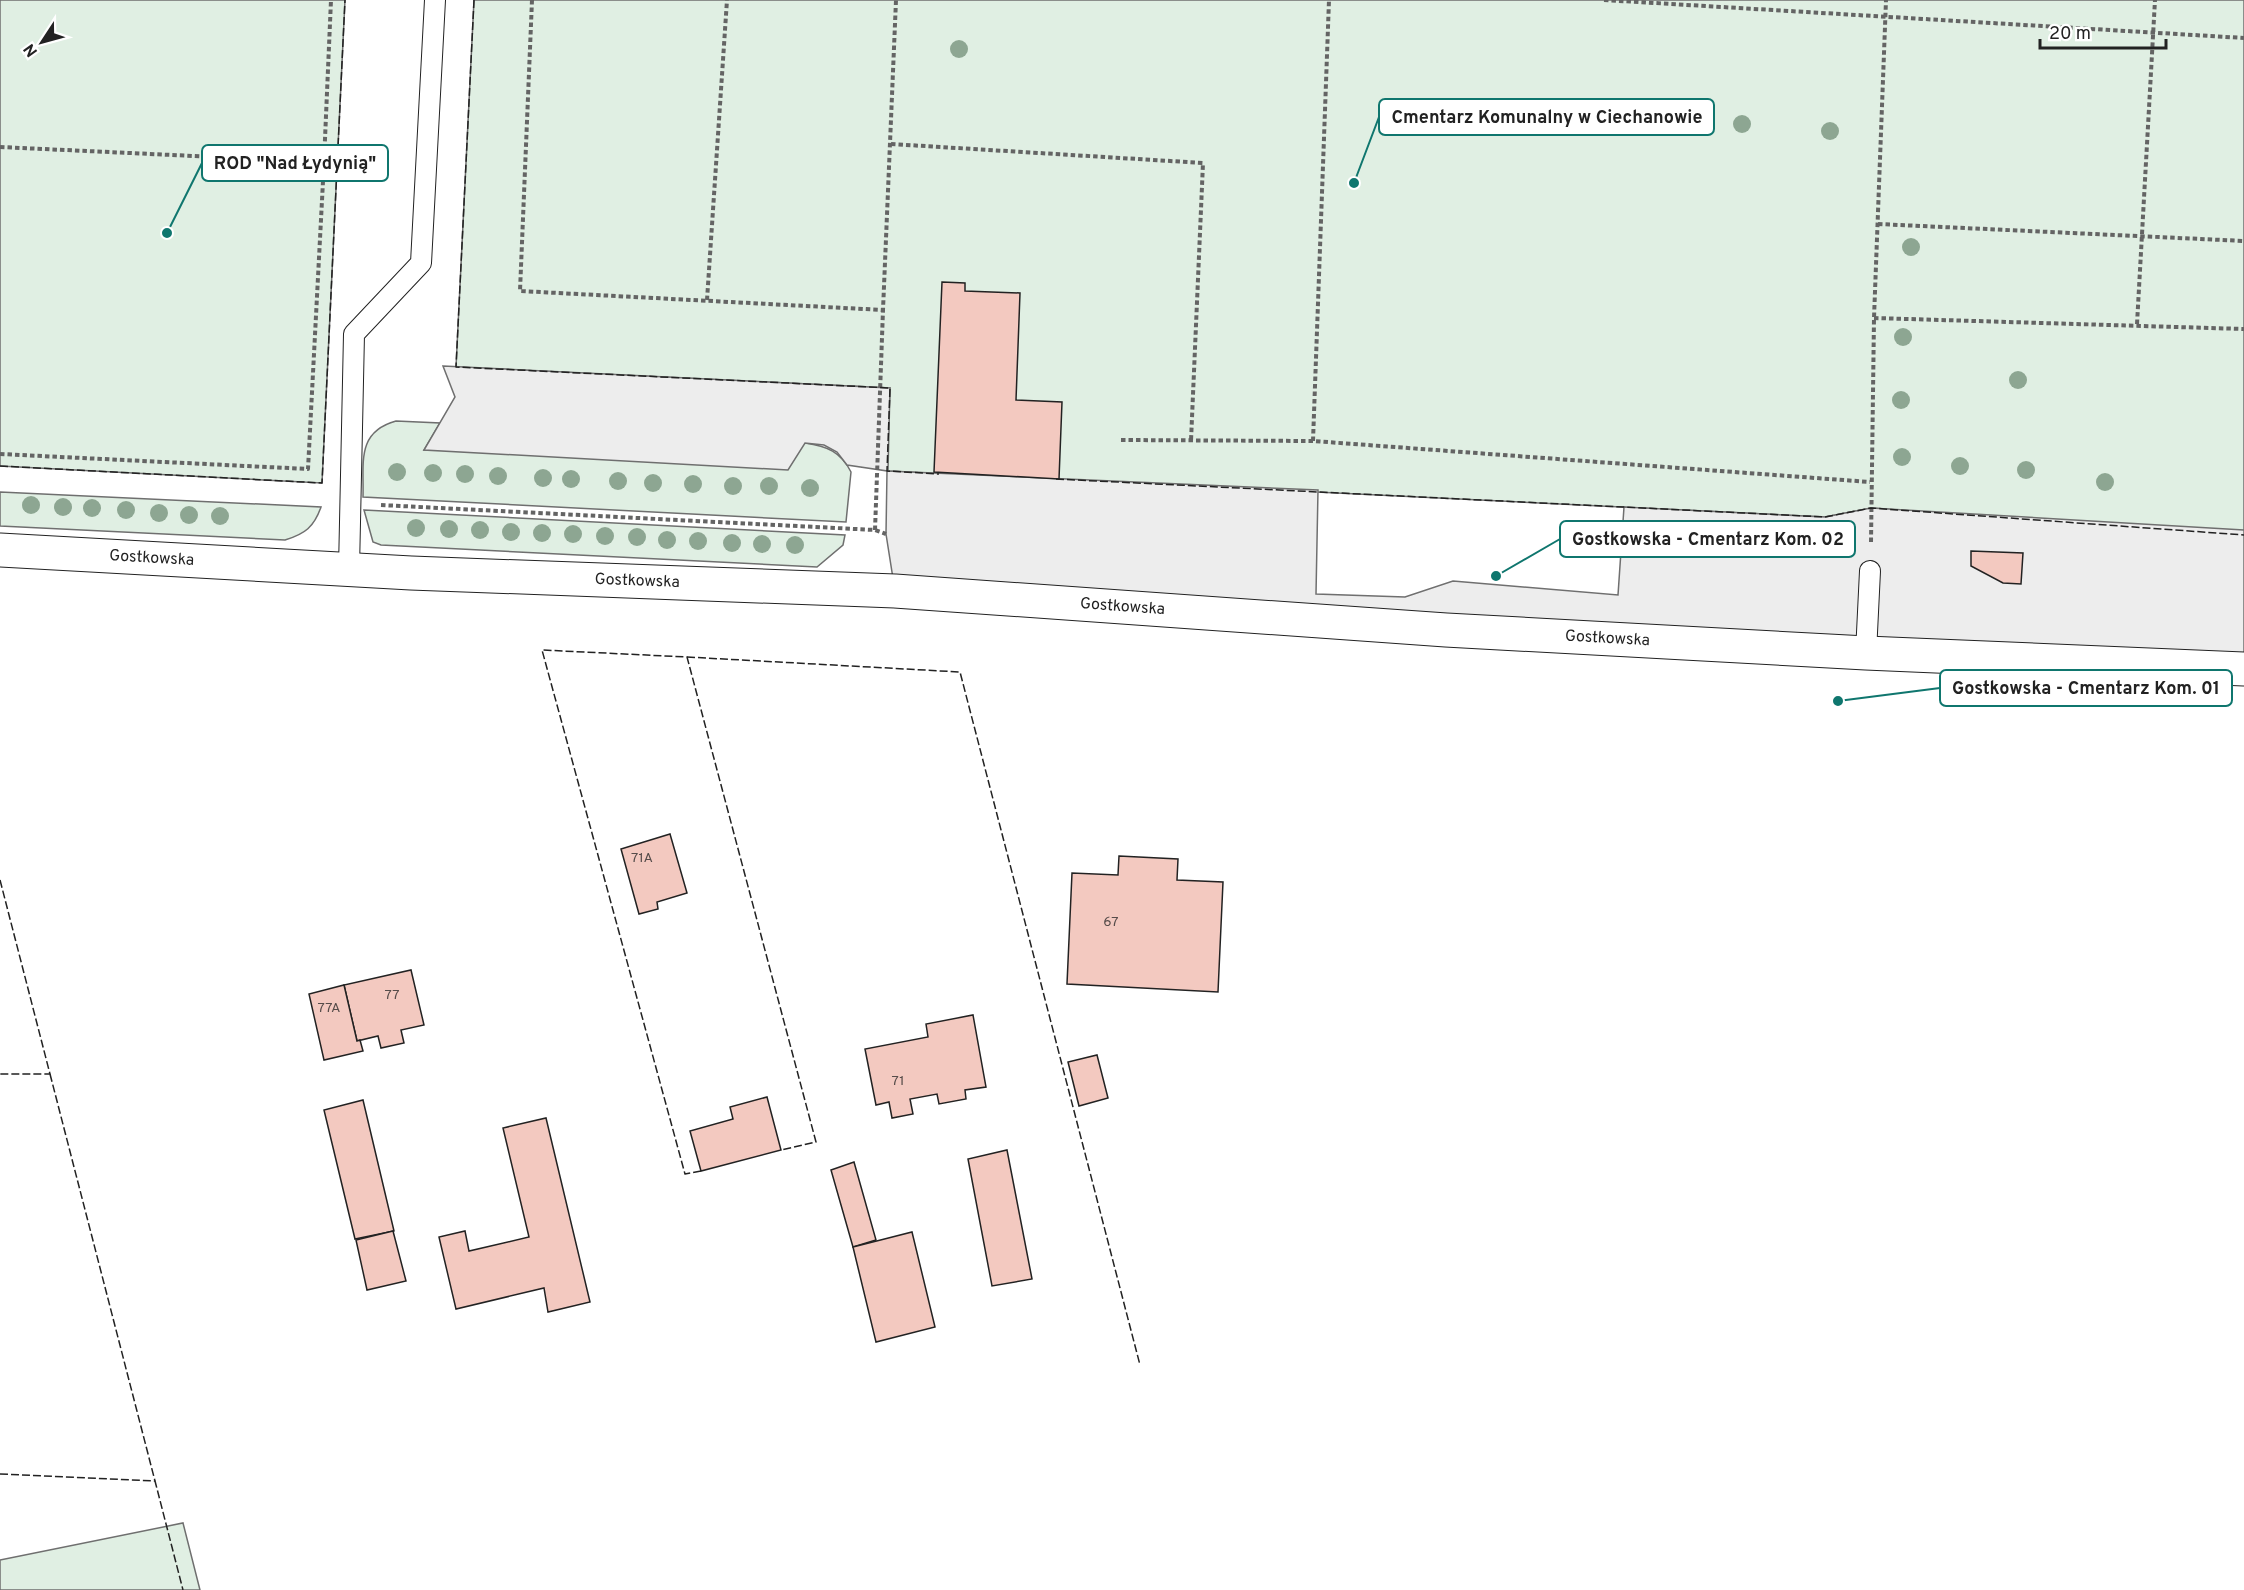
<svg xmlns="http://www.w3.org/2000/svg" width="2244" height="1590" font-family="Overpass,sans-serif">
<rect width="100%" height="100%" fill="#fff"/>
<g fill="#e0efe3" stroke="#6f6f6f" stroke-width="1.5">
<polygon points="0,0 345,0 322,483 0,466"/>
<polygon points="474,0 2244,0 2244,535 1871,508 1825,517 887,471 890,388 456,367"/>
<path d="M396,421L440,423L424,450L805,443C827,446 841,452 851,472L846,522L363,497C364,463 356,432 396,421Z"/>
<path d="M0,492L321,507C314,527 305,534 285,540L0,526Z"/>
<polygon points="364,510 845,535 843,545 817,567 381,545 373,542"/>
<polygon points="183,1523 200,1590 0,1590 0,1560"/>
</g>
<polygon fill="#ededed" stroke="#6f6f6f" stroke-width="1.5" points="443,366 890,388 888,471 1318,490 1316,594 1405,597 1453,581 1618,595 1624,507 1825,517 1871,508 2244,530 2244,669 895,591 886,534 887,471 847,465 837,452 824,445 805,443 788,470 424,450 455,397"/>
<g fill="#f3c9c0" stroke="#222" stroke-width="1.5">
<polygon points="942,282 965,283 965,291 1020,293 1016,400 1062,402 1059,479 934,472"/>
<polygon points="1971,551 2023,553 2021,584 2003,583 1971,566"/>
<polygon points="670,834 687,893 657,902 658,909 639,914 621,849"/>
<polygon points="1119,856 1178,859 1177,880 1223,882 1218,992 1067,984 1072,873 1118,875"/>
<polygon points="411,970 424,1025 401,1030 404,1043 381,1048 378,1036 357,1041 344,985"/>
<polygon points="344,985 357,1041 360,1040 363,1051 324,1060 309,994"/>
<polygon points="973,1015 986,1087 965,1090 966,1099 939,1104 937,1094 910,1099 913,1114 892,1118 889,1102 876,1105 865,1049 928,1037 926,1024"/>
<polygon points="1097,1055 1108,1098 1079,1106 1068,1062"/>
<polygon points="767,1097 781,1150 701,1171 690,1131 733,1119 730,1107"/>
<polygon points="363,1100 394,1231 355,1239 324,1110"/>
<polygon points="546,1118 590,1302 548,1312 544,1288 456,1309 439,1237 465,1231 469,1251 529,1237 503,1128"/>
<polygon points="1007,1150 1032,1279 992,1286 968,1159"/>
<polygon points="854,1162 876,1240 853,1247 831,1170"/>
<polygon points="393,1231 406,1281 367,1290 356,1240"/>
<polygon points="912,1232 935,1327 876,1342 853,1247"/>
</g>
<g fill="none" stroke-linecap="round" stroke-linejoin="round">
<defs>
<g id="lane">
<polyline points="349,569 354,334 421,263 435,0"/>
<polyline points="1866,653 1870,571"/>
</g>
<g id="street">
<path id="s1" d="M0,550L411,573L895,591L1446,630L1866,653L2244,669"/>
</g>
</defs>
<use href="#lane" stroke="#222" stroke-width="22"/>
<use href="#street" stroke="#222" stroke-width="35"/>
<g stroke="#646464" stroke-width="4" stroke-dasharray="4.5 3" stroke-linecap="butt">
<polyline points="532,0 520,291 883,310 896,0"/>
<polyline points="1604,0 2244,38"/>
<polyline points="891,144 1203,163 1191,441"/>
<polyline points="0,147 324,162 331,0"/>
<polyline points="1878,224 2244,241"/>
<polyline points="707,300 727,0"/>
<polyline points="1874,318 2244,329"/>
<polyline points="2137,324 2155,0"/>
<polyline points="1121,440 1313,441 1870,482"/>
<polyline points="1313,441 1329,0"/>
<polyline points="0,454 308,469 324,162"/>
<polyline points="381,505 875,530 886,534"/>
<polyline points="875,530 883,310"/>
<polyline points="1871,542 1874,318 1886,0"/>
</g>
<use href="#lane" stroke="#fff" stroke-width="20"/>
<use href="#street" stroke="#fff" stroke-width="33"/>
<g stroke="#222" stroke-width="1.5" stroke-dasharray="8 3" stroke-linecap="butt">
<polyline points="474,0 456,367 890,388 887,471 939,474"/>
<polyline points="0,466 322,483 345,0"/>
<polyline points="1056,479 1825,517 1871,508 2244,535"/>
<polyline points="687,657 960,672 1140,1365"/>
<polyline points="0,880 50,1074 0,1074"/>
<polyline points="50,1074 155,1481"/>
<polyline points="701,1171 685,1174 542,650 687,657 816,1142 781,1150"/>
<polyline points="0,1474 155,1481 183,1590"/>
</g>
</g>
<g fill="#8da692">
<circle cx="959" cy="49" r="9"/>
<circle cx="1742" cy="124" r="9"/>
<circle cx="1830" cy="131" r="9"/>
<circle cx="1911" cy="247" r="9"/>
<circle cx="1903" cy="337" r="9"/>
<circle cx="2018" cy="380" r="9"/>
<circle cx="1901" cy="400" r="9"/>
<circle cx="1902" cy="457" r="9"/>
<circle cx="1960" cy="466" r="9"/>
<circle cx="2026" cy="470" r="9"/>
<circle cx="397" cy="472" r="9"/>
<circle cx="433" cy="473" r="9"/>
<circle cx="465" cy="474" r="9"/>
<circle cx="498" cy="476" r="9"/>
<circle cx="543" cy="478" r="9"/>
<circle cx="571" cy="479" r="9"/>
<circle cx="618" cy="481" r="9"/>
<circle cx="2105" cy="482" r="9"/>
<circle cx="653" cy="483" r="9"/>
<circle cx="693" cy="484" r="9"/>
<circle cx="733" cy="486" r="9"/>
<circle cx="769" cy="486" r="9"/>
<circle cx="810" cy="488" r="9"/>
<circle cx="31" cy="505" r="9"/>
<circle cx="63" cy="507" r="9"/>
<circle cx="92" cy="508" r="9"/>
<circle cx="126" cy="510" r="9"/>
<circle cx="159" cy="513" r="9"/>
<circle cx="189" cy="515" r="9"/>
<circle cx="220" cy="516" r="9"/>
<circle cx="416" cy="528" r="9"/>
<circle cx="449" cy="529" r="9"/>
<circle cx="480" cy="530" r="9"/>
<circle cx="511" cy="532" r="9"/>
<circle cx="542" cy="533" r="9"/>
<circle cx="573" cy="534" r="9"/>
<circle cx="605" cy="536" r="9"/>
<circle cx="637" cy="537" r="9"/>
<circle cx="667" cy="540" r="9"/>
<circle cx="698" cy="541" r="9"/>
<circle cx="732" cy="543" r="9"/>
<circle cx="762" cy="544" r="9"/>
<circle cx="795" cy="545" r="9"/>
</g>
<g text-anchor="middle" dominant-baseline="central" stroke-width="4.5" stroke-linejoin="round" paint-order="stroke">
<g font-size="14" fill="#564c4a">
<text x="642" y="858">71A</text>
<text x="1111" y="922">67</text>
<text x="392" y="995">77</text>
<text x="329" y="1008">77A</text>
<text x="898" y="1081">71</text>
</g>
<g font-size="16" fill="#222" stroke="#fff">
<text stroke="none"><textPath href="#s1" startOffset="152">Gostkowska</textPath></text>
<text stroke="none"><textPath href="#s1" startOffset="638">Gostkowska</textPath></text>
<text stroke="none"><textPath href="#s1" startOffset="1124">Gostkowska</textPath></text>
<text stroke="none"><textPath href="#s1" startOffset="1610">Gostkowska</textPath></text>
</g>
</g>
<path fill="none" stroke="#0f766e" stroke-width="2" d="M1354 183L1379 117M167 233L202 163M1496 576L1560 539M1838 701L1940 688"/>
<g fill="#0f766e" stroke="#fff" stroke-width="2">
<circle cx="1354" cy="183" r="6"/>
<circle cx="167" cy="233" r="6"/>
<circle cx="1496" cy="576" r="6"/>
<circle cx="1838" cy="701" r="6"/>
</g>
<g fill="#fff" stroke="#0f766e" stroke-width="2">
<rect x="1379" y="99" width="335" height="36" rx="6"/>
<rect x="202" y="145" width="186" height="36" rx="6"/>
<rect x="1560" y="521" width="295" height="36" rx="6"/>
<rect x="1940" y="670" width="292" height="36" rx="6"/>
</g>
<g font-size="18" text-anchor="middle" font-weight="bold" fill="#222">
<text x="1547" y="123">Cmentarz Komunalny w Ciechanowie</text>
<text x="295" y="169">ROD "Nad Łydynią"</text>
<text x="1708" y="545">Gostkowska - Cmentarz Kom. 02</text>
<text x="2086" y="694">Gostkowska - Cmentarz Kom. 01</text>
</g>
<g transform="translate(42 42) rotate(234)" stroke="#ffffff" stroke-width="4.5" paint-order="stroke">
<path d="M0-4.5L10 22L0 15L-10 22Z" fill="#222222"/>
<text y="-9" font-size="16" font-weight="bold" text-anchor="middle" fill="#222222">N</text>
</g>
<path d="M2040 39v9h126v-9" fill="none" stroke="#222222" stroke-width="3"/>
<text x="2049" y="39" font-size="18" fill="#222222" stroke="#ffffff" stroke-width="4.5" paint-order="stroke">20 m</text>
</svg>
